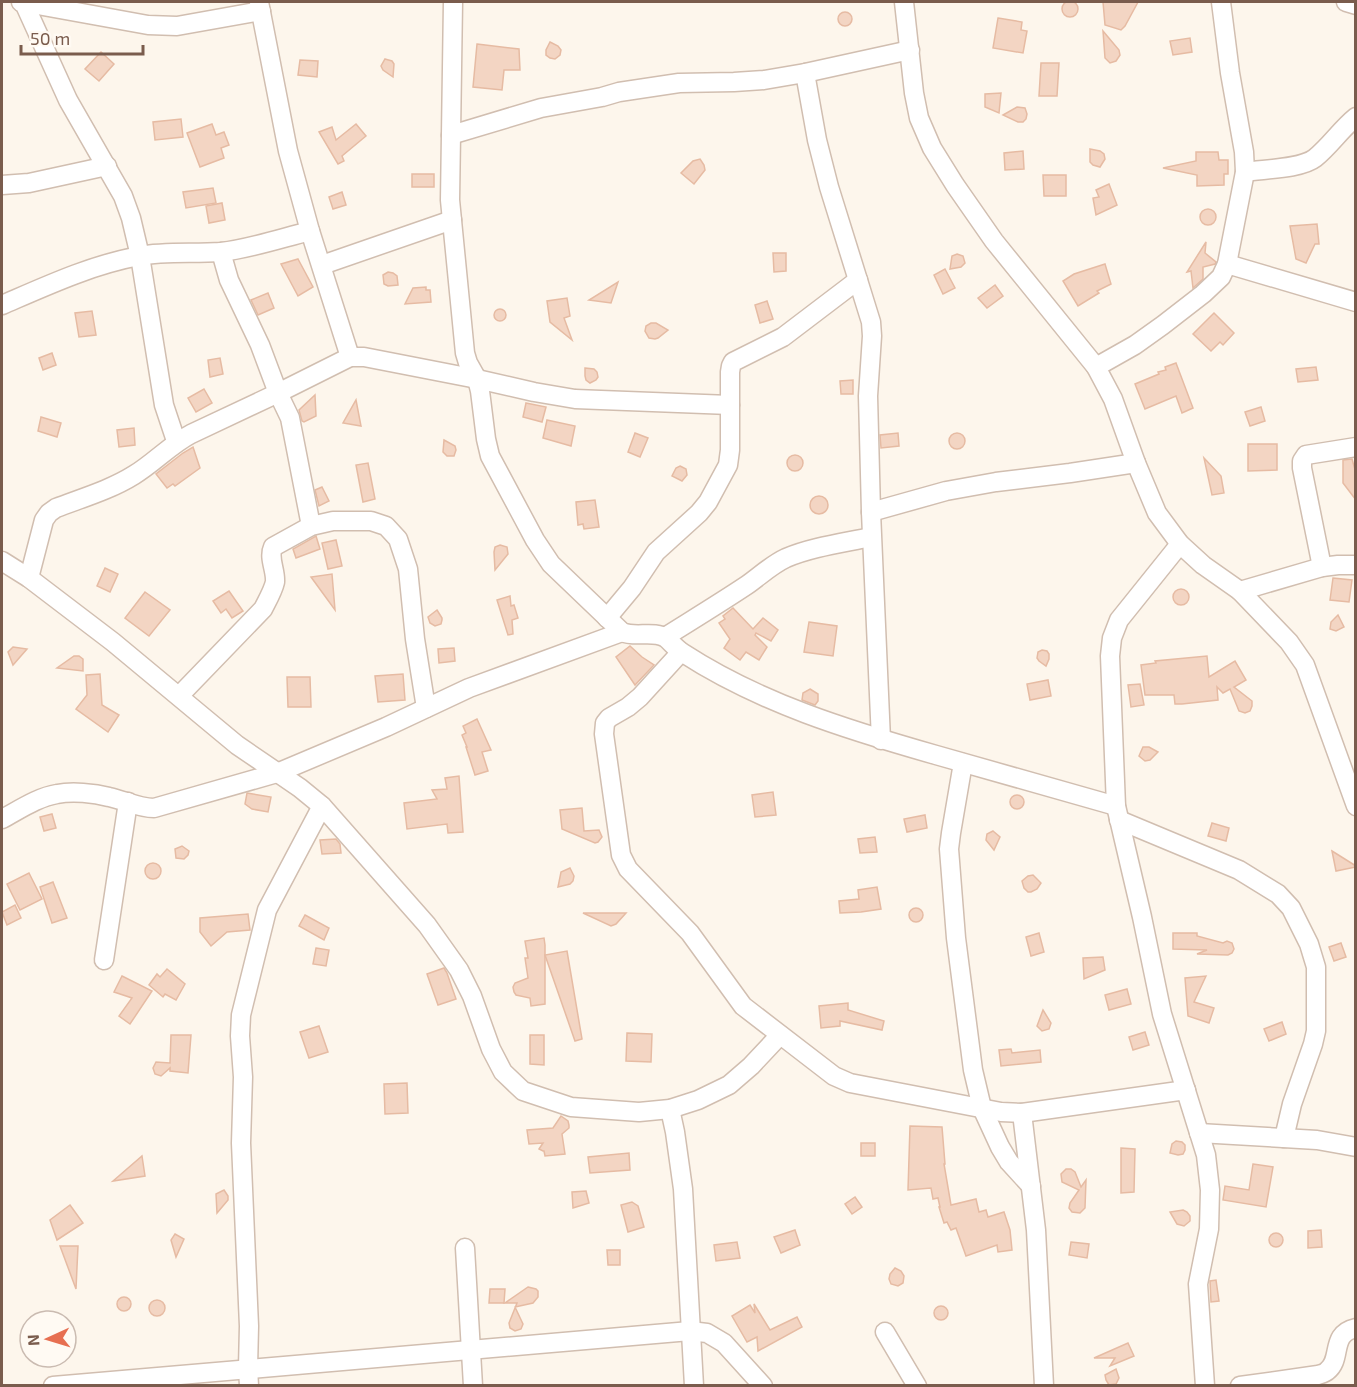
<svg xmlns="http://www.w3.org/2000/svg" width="1357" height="1387" font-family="'Exo 2',sans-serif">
<rect width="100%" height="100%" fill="#fdf6ec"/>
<g fill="#f3d5c3" stroke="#e6bba3" stroke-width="1.5">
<circle cx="1070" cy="9" r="8"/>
<polygon points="1103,2 1138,2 1125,26 1121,30 1105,25"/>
<circle cx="845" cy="19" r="7"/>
<polygon points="998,18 1022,22 1021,30 1027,31 1023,53 993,48"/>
<polygon points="1103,31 1119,50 1120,55 1116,61 1110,63 1105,58"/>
<polygon points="1190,38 1192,52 1173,55 1170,41"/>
<polygon points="550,42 558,46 561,50 560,55 555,59 550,58 546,55 546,50"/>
<polygon points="477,44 519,49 520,70 504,70 502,90 473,87"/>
<polygon points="101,52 114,64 99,81 85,69"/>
<polygon points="385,59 392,61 394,64 393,77 383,70 381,66"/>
<polygon points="300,60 318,61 317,77 298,75"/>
<polygon points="1041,63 1059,63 1057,96 1039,96"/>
<polygon points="1001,93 999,113 985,107 985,94"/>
<polygon points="1017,107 1025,108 1027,114 1026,119 1023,122 1018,122 1003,115"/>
<polygon points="181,119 183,137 155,140 153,122"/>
<polygon points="212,124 216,135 224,132 229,145 221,148 224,158 200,167 187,133"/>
<polygon points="356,124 366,136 342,156 344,161 338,164 319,132 332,127 336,140"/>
<polygon points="1090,149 1100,151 1104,154 1105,159 1100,167 1093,165 1090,162"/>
<polygon points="1023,151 1024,169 1005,170 1004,153"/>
<polygon points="1196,152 1218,152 1219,160 1228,160 1228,174 1224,174 1224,185 1197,186 1197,175 1163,168 1196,161"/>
<polygon points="700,159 704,165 705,170 694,184 681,173 693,161"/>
<rect x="412" y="174" width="22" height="13"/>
<polygon points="1043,175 1066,175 1066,196 1044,196"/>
<polygon points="1109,184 1117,205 1096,215 1093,198 1099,197 1096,190"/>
<polygon points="213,188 216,203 186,208 183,192"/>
<polygon points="342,192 346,205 333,209 329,197"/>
<polygon points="222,203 225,220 209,223 206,206"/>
<circle cx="1208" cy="217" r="8"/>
<polygon points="1317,224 1319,244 1315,244 1306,263 1296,259 1290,226"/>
<polygon points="1206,242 1205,253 1216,262 1215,264 1203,267 1203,279 1193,288 1191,271 1187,272"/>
<polygon points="773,253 786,253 786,271 774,272"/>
<polygon points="957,254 963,256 965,263 961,267 950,269 952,256"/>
<polygon points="298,259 313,287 298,296 281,264"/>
<polygon points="1105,264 1111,284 1097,291 1099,293 1078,306 1063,281 1074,274"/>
<polygon points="945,269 955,288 943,294 934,275"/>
<polygon points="388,272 393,273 397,276 398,285 388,286 384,284 383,275"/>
<polygon points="618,282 611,303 589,300"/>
<polygon points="995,285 1003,296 987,308 978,298"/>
<polygon points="426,287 426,290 430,290 431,302 405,304 413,288"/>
<polygon points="268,293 274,308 258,315 251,300"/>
<polygon points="567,298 570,316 564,318 572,340 550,322 547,301"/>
<polygon points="767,301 773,319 760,323 755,305"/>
<circle cx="500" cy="315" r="6"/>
<polygon points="92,311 96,335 79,337 75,313"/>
<polygon points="1214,313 1234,333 1223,345 1220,342 1211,351 1193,334"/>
<polygon points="651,323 656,323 668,330 658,338 655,339 649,338 645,331 646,326"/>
<polygon points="52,353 56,365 43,370 39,358"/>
<polygon points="220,358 223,374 210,377 208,360"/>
<polygon points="1176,363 1193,408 1182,413 1176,396 1145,409 1135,384 1159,374 1158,372 1166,370 1165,367"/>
<polygon points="1316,367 1318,380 1298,382 1296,369"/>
<polygon points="585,368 594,369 597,372 598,377 596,380 590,383 586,380 585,376"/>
<polygon points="853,380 853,394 841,394 840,381"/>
<polygon points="204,389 212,403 196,412 188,398"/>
<polygon points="315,395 316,416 304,422 302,421 299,410"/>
<polygon points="356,400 361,426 343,423"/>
<polygon points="526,403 546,407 542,422 523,417"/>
<polygon points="1261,407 1265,421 1250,426 1245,412"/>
<polygon points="41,417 61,423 57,437 38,431"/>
<polygon points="547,420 575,426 571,446 543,438"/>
<polygon points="134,428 135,445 119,447 117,430"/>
<polygon points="635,433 648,438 640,457 628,452"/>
<polygon points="898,433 899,446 881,448 880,435"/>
<circle cx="957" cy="441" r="8"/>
<polygon points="444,440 455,446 456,450 454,456 447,456 443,452"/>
<polygon points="1248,444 1277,444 1277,470 1248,471"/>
<polygon points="193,447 200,468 175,486 173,484 167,488 156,474 183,453"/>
<circle cx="795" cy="463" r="8"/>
<polygon points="1204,458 1221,476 1224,493 1212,495"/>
<polygon points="1352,459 1356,473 1356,500 1343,483 1343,460"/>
<polygon points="368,463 375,499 363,502 356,465"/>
<polygon points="680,466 686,469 687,475 682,481 672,476 676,468"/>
<polygon points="322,487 329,501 319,506 315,490"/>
<circle cx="819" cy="505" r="9"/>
<polygon points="595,500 599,527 584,529 583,524 578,525 576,502"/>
<polygon points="316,536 320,549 296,558 293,549"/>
<polygon points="336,540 342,566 328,569 322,543"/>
<polygon points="500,545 507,547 508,554 495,570 494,552 495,547"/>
<polygon points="105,568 118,574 110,592 97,586"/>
<polygon points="332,574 335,610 311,577"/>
<polygon points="1333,578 1352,580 1349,602 1330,600"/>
<circle cx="1181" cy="597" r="8"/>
<polygon points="229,591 243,611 232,618 226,609 221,613 213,601"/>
<polygon points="145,592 170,610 149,636 125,618"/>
<polygon points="510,596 511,606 514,605 518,618 512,620 513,634 508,635 497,600"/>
<polygon points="733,608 753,629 763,618 778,630 771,641 756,633 755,635 767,647 759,660 746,652 740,660 724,648 730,639 719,623 725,619 723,616"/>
<polygon points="437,610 442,618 442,620 441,624 435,626 430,623 428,617"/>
<polygon points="1338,615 1344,627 1336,631 1330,629 1331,622"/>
<polygon points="809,622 837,626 833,656 804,652"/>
<polygon points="630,646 642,657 654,665 635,685 616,657"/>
<polygon points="13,647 27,649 13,665 8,652"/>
<polygon points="454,648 455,661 439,663 438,649"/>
<polygon points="1042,650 1047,651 1049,654 1049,659 1046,666 1039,661 1037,658 1038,652"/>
<polygon points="74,656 79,656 83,659 83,671 57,668"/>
<polygon points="1207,656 1209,677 1235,661 1246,680 1234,687 1252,701 1252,706 1250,711 1245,713 1239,711 1230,689 1223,693 1217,687 1218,700 1182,704 1175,704 1174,695 1145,695 1141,665 1156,663 1155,661"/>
<polygon points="100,674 102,705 119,715 108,732 76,709 87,695 86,675"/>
<polygon points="403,674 405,700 378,702 375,676"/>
<polygon points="287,677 310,677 311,707 288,707"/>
<polygon points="1048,680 1051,696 1030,700 1027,684"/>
<polygon points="1140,684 1144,705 1131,707 1128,685"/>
<polygon points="810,689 818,694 818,701 815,705 802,700 803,693"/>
<polygon points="477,719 491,750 482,752 488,771 475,775 466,747 467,747 462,735 466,733 463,726"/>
<polygon points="1143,747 1149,747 1158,752 1150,760 1145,761 1139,756"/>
<polygon points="459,776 463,832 448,833 447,824 407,829 404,803 437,799 432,790 447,789 445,778"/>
<polygon points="773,792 776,815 755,817 752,795"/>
<polygon points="247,793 271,797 268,812 252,809 245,804"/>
<circle cx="1017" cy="802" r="7"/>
<polygon points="582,808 584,831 599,830 602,837 598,842 595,843 562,829 560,810"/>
<polygon points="52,814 56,828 44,831 40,817"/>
<polygon points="925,815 927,828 907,832 904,819"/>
<polygon points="1212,823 1229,828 1226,841 1208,836"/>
<polygon points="993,831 1000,837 994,850 986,840 987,834"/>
<polygon points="875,837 877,852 860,853 858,839"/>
<polygon points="336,839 340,844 341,853 322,854 320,840"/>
<polygon points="182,846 189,851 188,855 184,859 176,858 175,849"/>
<polygon points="1332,851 1356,866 1356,867 1336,871"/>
<circle cx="153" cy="871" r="8"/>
<polygon points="570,868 574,876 573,881 570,884 558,887 561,872"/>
<polygon points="29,873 42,899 20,910 7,884"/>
<polygon points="1033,875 1041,883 1037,889 1031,892 1028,892 1024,888 1022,881 1028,876"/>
<polygon points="53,882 67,918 52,923 40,887"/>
<polygon points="877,887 881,909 861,912 840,913 839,901 859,899 858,890"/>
<polygon points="15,905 21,918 7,925 2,912"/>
<circle cx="916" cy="915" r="7"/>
<polygon points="583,913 626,913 616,924 611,926"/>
<polygon points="248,914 250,930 227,932 211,946 200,932 200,918"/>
<polygon points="305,915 329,928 324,940 299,926"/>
<polygon points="1039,933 1044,952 1031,956 1026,937"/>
<polygon points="1173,933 1197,933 1197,936 1223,943 1227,941 1232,943 1234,949 1232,953 1228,955 1197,954 1207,950 1173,949"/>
<polygon points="544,938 545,945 545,1004 531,1006 530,998 516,995 514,992 513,987 515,983 528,978 525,958 528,958 525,941"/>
<polygon points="1341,943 1346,957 1334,961 1329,947"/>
<polygon points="316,948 329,950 326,966 313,964"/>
<polygon points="567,951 582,1039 575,1041 545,955"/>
<polygon points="1103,957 1105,970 1084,979 1083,958"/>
<polygon points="444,968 447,973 456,999 438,1005 427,974"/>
<polygon points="167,969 185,984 176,1000 165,994 163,997 149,985 157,974 160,977"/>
<polygon points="122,976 152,991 130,1024 119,1016 132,998 114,992"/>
<polygon points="1206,976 1194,1002 1214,1008 1209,1023 1188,1016 1185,978"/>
<polygon points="1127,989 1131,1004 1109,1010 1105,995"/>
<polygon points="848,1003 848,1010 884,1021 882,1030 840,1021 840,1026 821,1028 819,1006"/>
<polygon points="1043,1010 1051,1023 1049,1029 1042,1031 1037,1026"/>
<polygon points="1282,1022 1286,1034 1269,1041 1264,1029"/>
<polygon points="319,1026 328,1052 309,1058 300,1032"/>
<polygon points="1145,1032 1149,1045 1133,1050 1129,1037"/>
<polygon points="627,1033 652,1034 651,1062 626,1061"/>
<polygon points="171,1035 191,1035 188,1073 170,1071 170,1068 161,1076 155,1074 153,1068 156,1062 170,1063"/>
<polygon points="530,1035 544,1035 544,1065 530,1064"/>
<polygon points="1011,1049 1012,1053 1040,1050 1041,1062 1001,1066 999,1050"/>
<polygon points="407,1083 408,1113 385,1114 384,1084"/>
<polygon points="561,1116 568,1121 569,1125 569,1128 562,1134 565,1154 545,1156 544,1151 543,1151 539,1149 543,1143 529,1144 527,1130 553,1128"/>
<polygon points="910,1126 942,1127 945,1164 944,1164 951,1205 976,1199 979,1212 986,1210 988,1217 1004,1212 1010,1230 1012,1250 998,1252 997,1245 966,1256 956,1228 951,1230 947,1222 944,1223 939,1207 940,1207 938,1198 933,1199 931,1188 908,1190"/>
<polygon points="1176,1141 1182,1142 1185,1145 1185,1150 1183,1154 1178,1155 1170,1153 1172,1144"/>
<rect x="861" y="1143" width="14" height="13"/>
<polygon points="1121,1148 1135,1149 1134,1192 1121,1193"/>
<polygon points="629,1153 630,1170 590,1173 588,1157"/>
<polygon points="142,1156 145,1176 113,1181"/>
<polygon points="1253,1164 1273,1167 1266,1207 1223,1200 1225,1186 1249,1190"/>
<polygon points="1066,1169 1071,1169 1075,1172 1081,1187 1086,1180 1085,1208 1080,1213 1072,1212 1069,1208 1070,1203 1079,1190 1062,1182 1061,1174"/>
<polygon points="224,1190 228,1196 228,1200 217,1213 216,1194"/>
<polygon points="586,1191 589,1203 573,1208 572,1192"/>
<polygon points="855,1197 862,1207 852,1214 845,1204"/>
<polygon points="632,1202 638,1206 644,1227 628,1232 621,1205"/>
<polygon points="70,1205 83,1223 57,1240 50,1220"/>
<polygon points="1183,1210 1187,1212 1190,1216 1190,1221 1184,1226 1177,1224 1170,1212"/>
<polygon points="795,1230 800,1245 781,1253 774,1237"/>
<polygon points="1321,1230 1322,1247 1308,1248 1308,1231"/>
<circle cx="1276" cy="1240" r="7"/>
<polygon points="175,1234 184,1239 176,1257 171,1240"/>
<polygon points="737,1242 740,1258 716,1261 714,1245"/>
<polygon points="1071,1242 1089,1244 1087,1258 1069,1255"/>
<polygon points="60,1246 78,1246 76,1289"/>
<polygon points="607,1250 620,1250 620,1265 608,1265"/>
<polygon points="895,1268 901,1271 904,1276 903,1283 898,1286 891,1284 889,1279 890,1274"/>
<polygon points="1216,1280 1219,1301 1211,1302 1210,1281"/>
<polygon points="528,1287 536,1289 538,1291 538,1297 533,1303 515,1307 523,1324 521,1329 515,1331 510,1328 509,1323 517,1303 505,1303"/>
<polygon points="490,1289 505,1289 504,1303 489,1303"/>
<circle cx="124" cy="1304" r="7"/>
<circle cx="157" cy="1308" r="8"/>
<polygon points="754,1304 770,1330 797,1317 802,1327 758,1351 757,1337 747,1342 732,1316 750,1305 755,1313"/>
<circle cx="941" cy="1313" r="7"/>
<polygon points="1128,1343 1134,1356 1110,1366 1115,1358 1094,1358"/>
<polygon points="1116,1369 1119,1378 1116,1384 1109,1385 1106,1380 1105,1375"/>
</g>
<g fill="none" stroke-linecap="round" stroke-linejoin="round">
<defs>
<g id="street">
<polyline points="21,2 148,25 177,26 261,11"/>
<polyline points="259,2 288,151 310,231 350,357"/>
<path d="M453,2L450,200L465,353L468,363L477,379L480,391L486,439L490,456L535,540L551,564L622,632C635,638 654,630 666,638C672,643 676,649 683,653C760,703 848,730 936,755C996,772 1056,789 1116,806"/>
<polyline points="904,2 914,93 919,118 932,148 955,185 994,241 1096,367 1113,399 1136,463 1157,513 1180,544 1203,565 1240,591 1289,642 1305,665 1356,806"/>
<polyline points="1346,2 1356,5"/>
<polyline points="24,3 68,100 123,196 131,218 140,256 164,405 176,441"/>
<polyline points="805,73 817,140 829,187 871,322 872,336 868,396 871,512 881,740"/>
<polyline points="451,135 541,108 602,97 619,92 679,83 734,82 764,80 805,73 910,50"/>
<path d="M1245,172C1263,169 1301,169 1315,158C1330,146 1341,129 1356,117"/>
<polyline points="2,185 29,183 107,166"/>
<polyline points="221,252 229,280 260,345 278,393 290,418 311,526"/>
<polyline points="1227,264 1356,302"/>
<polyline points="322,265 452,220"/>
<path d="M2,305C46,286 91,265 139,256C166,251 193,254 221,252C249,249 282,238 310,231"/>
<polyline points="1096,367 1135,345 1163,325 1203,294 1221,277 1227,264 1245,172 1244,152 1230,73 1221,2"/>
<polyline points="871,512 946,491 996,482 1070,473 1136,463"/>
<polyline points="1180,544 1119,620 1112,638 1110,656 1116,806 1142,917 1162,1014 1206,1155 1210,1190 1209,1229 1198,1284 1205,1386"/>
<polyline points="2,561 29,578 113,642 237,745 300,788 322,806 427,925 459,970 472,996 491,1049 503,1072 523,1091 571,1107 639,1112 670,1109 698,1100 729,1085 751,1066 780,1035"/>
<polyline points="1322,567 1302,468 1302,461 1306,455 1356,447"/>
<path d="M29,578L44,520L49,513L56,508C82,498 110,490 134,475C154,463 170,445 191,434L278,393L350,357H364L477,379L534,392L575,399L730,405"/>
<polyline points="1240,591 1322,567 1338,565 1356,565"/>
<polyline points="607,618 632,588 656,552 699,513 708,502 728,465 730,450 730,372 731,366 733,362 783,337 858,280"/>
<path d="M665,637C692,620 720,603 747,585C760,576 771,565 786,558C812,547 843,543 871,537"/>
<polyline points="681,652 640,697 628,707 609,718 605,723 604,734 621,855 628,869 690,933 743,1006 834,1076 850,1083 1001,1112 1022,1113 1186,1090"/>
<path d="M179,696L263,609C267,601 273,591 275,582C276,570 268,558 273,547L311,526L333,521H371L386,526L398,539L408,569L415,639L426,708"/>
<polyline points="963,763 951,833 949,849 956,938 973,1070 982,1108 1000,1147 1009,1162 1031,1186"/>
<path d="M2,819C19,810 38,797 57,794C72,791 94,793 109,797C124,800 138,808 154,808L277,773L386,727L469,688L622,632"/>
<polyline points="1119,820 1239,870 1278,894 1291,908 1309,944 1316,967 1316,1031 1313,1044 1292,1104 1284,1138"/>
<polyline points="104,960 128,802"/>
<polyline points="670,1109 675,1132 683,1189 694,1386"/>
<polyline points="1022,1113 1036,1230 1044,1386"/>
<polyline points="1199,1133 1317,1140 1356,1147"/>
<polyline points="465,1248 473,1386"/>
<polyline points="885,1332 917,1386"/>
<polyline points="53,1386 690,1331 707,1333 724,1343 763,1386"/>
<polyline points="249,1386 248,1368 249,1326 241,1143 243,1077 240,1036 241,1015 267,910 322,806"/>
<path d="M1240,1386L1318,1375C1321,1374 1325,1373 1327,1371C1343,1359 1329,1334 1356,1328"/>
</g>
</defs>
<use href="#street" stroke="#d1beb0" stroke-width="21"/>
<use href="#street" stroke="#fff" stroke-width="18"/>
</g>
<rect width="1357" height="1387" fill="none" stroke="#7a5c4d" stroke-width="6"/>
<g transform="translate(48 1339) rotate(266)"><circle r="28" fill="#fffaf3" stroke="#cabbb1" stroke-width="1.5"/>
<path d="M0-4.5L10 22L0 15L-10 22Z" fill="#e76f51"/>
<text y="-9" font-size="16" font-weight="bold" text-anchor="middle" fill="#7a5c4d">N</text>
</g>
<path d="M21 45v9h122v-9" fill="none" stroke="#7a5c4d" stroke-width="3"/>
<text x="30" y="45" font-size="18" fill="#7a5c4d" stroke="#fffaf3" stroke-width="4.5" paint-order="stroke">50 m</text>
</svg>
